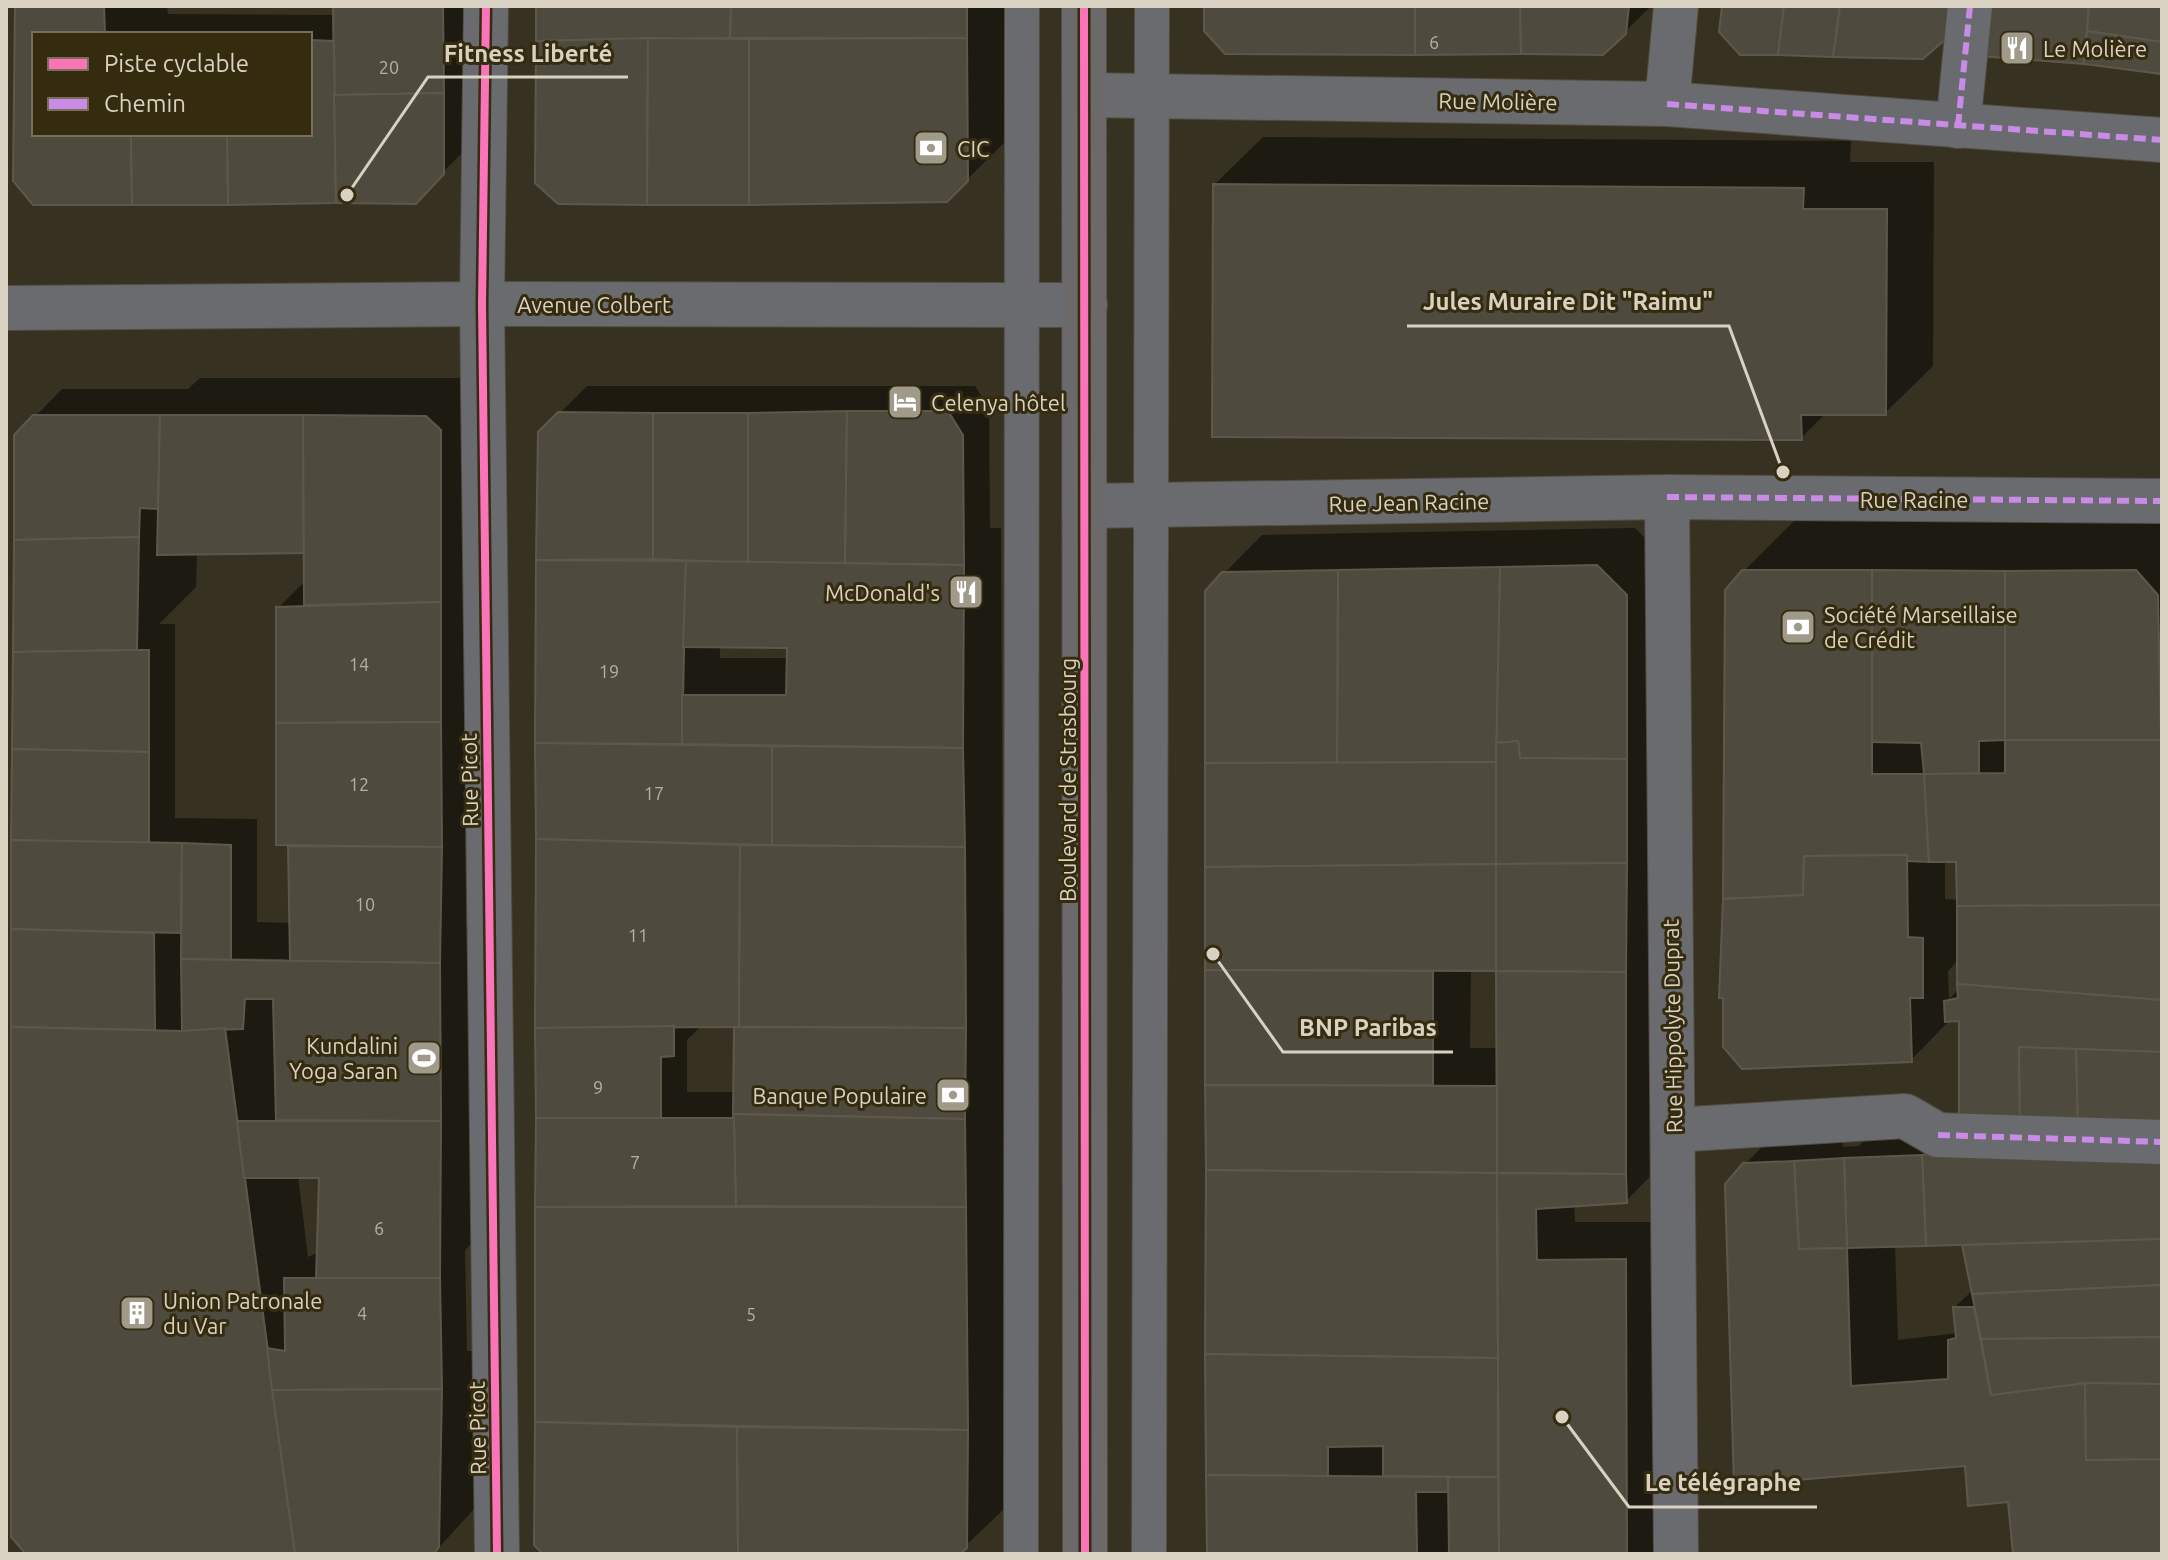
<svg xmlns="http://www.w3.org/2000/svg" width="2168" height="1560" font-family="Ubuntu,sans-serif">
<rect width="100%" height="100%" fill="#373122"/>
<g fill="#0007" fill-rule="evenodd">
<path d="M17,6H167L168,14L335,15V6H469V146L437,178L34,203ZM34,34H310V134H34Z"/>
<polygon points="538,6 1027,6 1007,140 946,200"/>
<polygon points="1206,6 1651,6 1624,33"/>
<polygon points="1263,137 1851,141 1850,162 1934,162 1933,366 1885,413 1826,413 1801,438 1215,184"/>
<path d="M200,378H464L466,926H478L477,1238L465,1250L467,1351H479L476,1507L433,1554H29L13,1028L16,436L62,389H188ZM306,551V580L278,608L294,843L290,847L291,923L257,922V819L175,818V624H159L196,587L197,552ZM221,958L287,959L283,963L221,962ZM298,1176H321L319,1252L308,1257Z"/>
<path d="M587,386H975L989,408L990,528H1001L1004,1160H1013L1005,1508L957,1554H546L536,1545L540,433ZM720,646H789V658H720ZM736,1025V1092H687V1040L700,1027Z"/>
<path d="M1804,511H2162V1554H2015L2009,1500L1967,1464L1736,1483L1744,1165L1792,1117L1841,1114L1843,1147L1859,1146L1873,1132L1961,1119V1019L1949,1021L1911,1060L1743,572ZM1945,860H1958L1959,900L1945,899ZM1959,959L1960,988L1949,999L1948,971ZM1967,1243L1964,1246L1973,1290L1955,1307L1958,1333L1898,1340L1895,1245Z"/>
<path d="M1635,528L1664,557V1162L1626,1201L1574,1204L1575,1222H1664L1659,1554H1210L1207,591L1262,535ZM1471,969H1498L1499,1048H1470Z"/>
</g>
<g fill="#4f4a3e" stroke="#5e584c" stroke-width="2">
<polygon points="15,6 104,6 105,34 34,34 34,134 131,134 132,205 33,205 13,181"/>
<polygon points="333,6 443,6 444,93 334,95"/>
<polygon points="536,6 731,6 730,38 536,41"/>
<polygon points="731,6 967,6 967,38 730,38"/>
<polygon points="1204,6 1415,6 1415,55 1225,54 1204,31"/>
<polygon points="1415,6 1520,6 1521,54 1415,55"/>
<polygon points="1520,6 1629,6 1626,34 1603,55 1521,54"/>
<polygon points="1722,6 1784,6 1778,55 1740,55 1719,32"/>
<polygon points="1784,6 1840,6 1833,57 1778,55"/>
<polygon points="1840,6 1952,6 1948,37 1923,59 1833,57"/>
<polygon points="1985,6 2089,6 2084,64 1980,56"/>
<polygon points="2089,6 2162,6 2162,42 2087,31"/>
<polygon points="2087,31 2162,42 2162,74 2084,64"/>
<polygon points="648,38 647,205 558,204 535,183 536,41"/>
<polygon points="648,38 749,39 749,205 647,205"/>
<polygon points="967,38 968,181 947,202 749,205 749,39"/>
<polygon points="310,40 334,41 336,203 228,205 227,134 310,134"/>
<polygon points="444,93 444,174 416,204 336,203 334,95"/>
<polygon points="131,134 227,134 228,205 132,205"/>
<polygon points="1213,184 1804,188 1803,209 1887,209 1886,415 1801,415 1802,440 1212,437"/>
<polygon points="847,411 845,563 748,563 748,413"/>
<polygon points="847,411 948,411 963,435 964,565 845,563"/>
<polygon points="558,412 653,413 653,559 536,560 538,432"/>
<polygon points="653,413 748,413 748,563 653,559"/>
<polygon points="33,415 160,415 158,509 140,508 139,537 14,540 14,435"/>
<polygon points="160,415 303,415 304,553 157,555"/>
<polygon points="303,415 426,416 441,430 441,602 304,605"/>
<polygon points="139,537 137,650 13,652 14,540"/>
<polygon points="536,560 686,561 682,744 535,743"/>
<polygon points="686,561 964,565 963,748 682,744 682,695 786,695 787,648 683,647"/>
<polygon points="1597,565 1627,595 1627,759 1520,758 1518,741 1496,743 1500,567"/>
<polygon points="1500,567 1496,762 1337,763 1338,570"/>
<polygon points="1338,570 1337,763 1205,763 1205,591 1222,572"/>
<polygon points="1742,570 1872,570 1872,774 1924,774 1929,862 1907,861 1907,855 1804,856 1803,895 1723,899 1725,590"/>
<polygon points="1872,570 2005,571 2005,740 1979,741 1979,774 1924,774 1921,743 1872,742"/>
<polygon points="2136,570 2158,595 2161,740 2005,740 2005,571"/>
<polygon points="441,602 441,722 276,723 276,607"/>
<polygon points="137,650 149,650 149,752 12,749 13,652"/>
<polygon points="441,722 442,847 276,845 276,723"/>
<polygon points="2005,740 2161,740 2162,905 1957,906 1956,862 1929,862 1924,774 2005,773"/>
<polygon points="1518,741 1520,758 1627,759 1627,863 1496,864 1496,743"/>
<polygon points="535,743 772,746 772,845 536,839"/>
<polygon points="772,746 963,748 965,847 772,845"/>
<polygon points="12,749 149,752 149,844 11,840"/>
<polygon points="1496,762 1496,864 1205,867 1205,763"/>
<polygon points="536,839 740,845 739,1027 535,1028"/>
<polygon points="11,840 182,843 181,933 11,929"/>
<polygon points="182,843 231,845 231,960 181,959"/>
<polygon points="740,845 965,847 966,1028 739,1027"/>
<polygon points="288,846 442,847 440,963 290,961"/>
<polygon points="1907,855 1908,937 1923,938 1923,998 1910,998 1912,1062 1742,1069 1723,1047 1723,998 1719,998 1723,899 1803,895 1804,856"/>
<polygon points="1627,863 1626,972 1496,971 1496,864"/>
<polygon points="1496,864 1496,971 1205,970 1205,867"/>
<polygon points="2162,905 2162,1000 1957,984 1957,906"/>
<polygon points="11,929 154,933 155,1030 11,1027"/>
<polygon points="181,959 440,963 441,1121 276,1120 273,999 245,999 243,1029 182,1031"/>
<polygon points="1205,970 1433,971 1433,1085 1205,1085"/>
<polygon points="1496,971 1626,972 1626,1174 1497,1173"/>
<polygon points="1957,984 2162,1000 2162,1052 2019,1047 2020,1124 1959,1122 1959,1021 1945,1022 1944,1001 1958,998"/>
<polygon points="674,1026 674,1056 661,1057 661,1118 536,1118 535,1028"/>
<polygon points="11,1027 182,1031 225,1028 295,1554 26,1554 11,1537"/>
<polygon points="734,1027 966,1028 965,1119 733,1114"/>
<polygon points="2019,1047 2076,1049 2078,1126 2020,1124"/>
<polygon points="2076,1049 2162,1052 2162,1127 2078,1126"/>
<polygon points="1205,1085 1497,1086 1497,1173 1206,1170"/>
<polygon points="733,1114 965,1119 966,1207 736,1206"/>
<polygon points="536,1118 734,1118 736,1206 535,1207"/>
<polygon points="237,1121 441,1121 440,1278 316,1278 319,1178 244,1178"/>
<polygon points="2076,1147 2162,1153 2162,1239 1926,1246 1922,1155"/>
<polygon points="1922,1155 1926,1246 1847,1248 1844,1158"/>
<polygon points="1844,1158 1847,1248 1799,1249 1794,1161"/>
<polygon points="1794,1161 1799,1249 1847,1248 1851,1386 1948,1379 1948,1340 1956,1338 1953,1307 1974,1307 1991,1395 2085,1383 2086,1460 2162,1459 2162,1554 2013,1554 2008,1502 1968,1506 1965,1466 1734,1485 1725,1184 1743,1163"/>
<polygon points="1206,1170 1497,1173 1498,1358 1205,1354"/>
<polygon points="1497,1173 1626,1174 1627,1203 1536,1209 1537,1260 1626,1259 1627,1554 1499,1554"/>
<polygon points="535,1207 966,1207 968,1430 535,1422"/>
<polygon points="2162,1239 2162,1285 1972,1294 1962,1245"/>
<polygon points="284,1278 440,1278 442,1389 272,1390 267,1348 285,1351"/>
<polygon points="2162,1285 2162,1337 1981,1339 1972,1294"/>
<polygon points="2162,1337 2162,1384 2085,1383 1991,1395 1981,1339"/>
<polygon points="1205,1354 1498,1358 1498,1477 1383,1476 1383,1446 1328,1447 1328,1476 1206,1475"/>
<polygon points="2085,1383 2162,1384 2162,1459 2086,1460"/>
<polygon points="442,1389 439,1547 434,1554 295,1554 272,1390"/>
<polygon points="535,1422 737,1427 738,1554 543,1554 534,1545"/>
<polygon points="737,1427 968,1430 967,1548 960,1554 738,1554"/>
<polygon points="1206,1475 1448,1477 1448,1492 1416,1492 1417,1554 1207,1554"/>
<polygon points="1448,1477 1498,1477 1499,1554 1449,1554"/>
</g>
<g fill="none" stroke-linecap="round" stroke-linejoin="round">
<defs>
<g id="service">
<polyline points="1021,1554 1022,6"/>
<polyline points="1149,1554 1152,6"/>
</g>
<g id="pedestrian">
<polyline points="1667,104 2162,140"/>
<polyline points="1958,126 1970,6"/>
<polyline points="1938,1135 2162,1142"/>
</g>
<g id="minor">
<polyline points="486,6 482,304 497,1554"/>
<polyline points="1085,95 1667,104 1676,6"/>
<polyline points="1667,497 1676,1554"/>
<polyline points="1085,506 1667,497 2162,501"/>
<polyline points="1673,1130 1905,1116 1938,1135"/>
</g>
<polyline id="tertiary" points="6,308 482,304 1085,305"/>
<polyline id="primary" points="1084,6 1085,1554"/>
</defs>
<use href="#service" stroke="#534d40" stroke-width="36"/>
<use href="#pedestrian" stroke="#534d40" stroke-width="46"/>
<use href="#minor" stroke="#534d40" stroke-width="46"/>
<use href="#tertiary" stroke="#534d40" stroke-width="46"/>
<use href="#primary" stroke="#534d40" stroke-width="46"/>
<use href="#service" stroke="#6a6b6f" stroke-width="34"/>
<use href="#pedestrian" stroke="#6a6b6f" stroke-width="44"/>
<use href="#minor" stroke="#6a6b6f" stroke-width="44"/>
<use href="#tertiary" stroke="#6a6b6f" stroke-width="44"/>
<use href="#primary" stroke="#6b696a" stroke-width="44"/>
<g stroke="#ca8be6" stroke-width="6" stroke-dasharray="12 6" stroke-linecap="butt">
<polyline points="1667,104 2162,140"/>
<polyline points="1958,126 1970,6"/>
<polyline points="1667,497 2162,501"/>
<polyline points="1938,1135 2162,1142"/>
</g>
<defs>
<g id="cycleway">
<polyline points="486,6 482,304 497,1554"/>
<polyline points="1084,6 1085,1554"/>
</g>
</defs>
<use href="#cycleway" stroke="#352b0f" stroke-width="13"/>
<use href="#cycleway" stroke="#fb73b8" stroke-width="8"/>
</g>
<defs>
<symbol id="restaurant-square" viewBox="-11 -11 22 22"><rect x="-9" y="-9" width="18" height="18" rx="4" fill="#a09a8a" stroke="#352b0f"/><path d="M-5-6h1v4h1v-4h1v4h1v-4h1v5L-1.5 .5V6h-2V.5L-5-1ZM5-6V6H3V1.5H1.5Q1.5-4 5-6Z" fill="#fff"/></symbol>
<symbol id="bank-square" viewBox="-11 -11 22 22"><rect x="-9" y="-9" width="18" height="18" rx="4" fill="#a09a8a" stroke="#352b0f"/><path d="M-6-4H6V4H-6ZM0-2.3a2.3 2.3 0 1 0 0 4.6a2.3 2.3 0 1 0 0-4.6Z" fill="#fff"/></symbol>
<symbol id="hotel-square" viewBox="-11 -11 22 22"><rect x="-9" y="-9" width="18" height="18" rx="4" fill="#a09a8a" stroke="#352b0f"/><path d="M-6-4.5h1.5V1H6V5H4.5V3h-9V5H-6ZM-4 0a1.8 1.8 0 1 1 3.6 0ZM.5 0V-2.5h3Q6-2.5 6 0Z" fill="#fff"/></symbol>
<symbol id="stadium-square" viewBox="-11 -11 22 22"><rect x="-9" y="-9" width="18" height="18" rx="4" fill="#a09a8a" stroke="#352b0f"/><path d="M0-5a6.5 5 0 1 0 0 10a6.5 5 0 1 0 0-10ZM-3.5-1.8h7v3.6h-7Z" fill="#fff"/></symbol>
<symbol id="building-square" viewBox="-11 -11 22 22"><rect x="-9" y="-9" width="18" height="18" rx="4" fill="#a09a8a" stroke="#352b0f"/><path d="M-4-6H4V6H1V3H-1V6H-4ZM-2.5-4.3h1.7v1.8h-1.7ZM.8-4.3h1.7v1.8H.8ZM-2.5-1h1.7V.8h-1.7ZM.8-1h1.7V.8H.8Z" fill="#fff"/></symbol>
</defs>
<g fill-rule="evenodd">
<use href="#restaurant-square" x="1997" y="28" width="40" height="40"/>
<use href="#bank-square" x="911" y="128" width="40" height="40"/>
<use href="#hotel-square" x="885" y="382" width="40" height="40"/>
<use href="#restaurant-square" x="946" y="572" width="40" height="40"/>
<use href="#bank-square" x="1778" y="607" width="40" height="40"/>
<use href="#stadium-square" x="404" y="1038" width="40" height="40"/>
<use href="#bank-square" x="933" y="1075" width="40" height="40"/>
<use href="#building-square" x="117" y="1293" width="40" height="40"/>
</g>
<g text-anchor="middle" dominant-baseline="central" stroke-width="6" stroke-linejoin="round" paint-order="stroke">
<g font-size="18" fill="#b6b0a1">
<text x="1434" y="42">6</text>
<text x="389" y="67">20</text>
<text x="359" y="664">14</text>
<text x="609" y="671">19</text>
<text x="359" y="784">12</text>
<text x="654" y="793">17</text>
<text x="365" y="904">10</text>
<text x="638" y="935">11</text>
<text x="598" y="1087">9</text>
<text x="635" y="1162">7</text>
<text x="379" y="1228">6</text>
<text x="362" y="1313">4</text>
<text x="751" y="1314">5</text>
</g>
<g font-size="22" fill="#d9d2c2" stroke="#352b0f" text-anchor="start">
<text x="2043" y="48">Le Molière</text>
<text x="957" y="148">CIC</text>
<text x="931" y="402">Celenya hôtel</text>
<text x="940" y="592" text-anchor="end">McDonald's</text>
<text x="1824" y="614">Société Marseillaise<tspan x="1824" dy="25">de Crédit</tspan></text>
<text x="398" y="1045" text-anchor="end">Kundalini<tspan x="398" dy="25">Yoga Saran</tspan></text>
<text x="927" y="1095" text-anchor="end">Banque Populaire</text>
<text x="163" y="1300">Union Patronale<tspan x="163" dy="25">du Var</tspan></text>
</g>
<g font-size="22" fill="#d9d2c2" stroke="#352b0f">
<text transform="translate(1498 101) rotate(1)">Rue Molière</text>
<text x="594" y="304">Avenue Colbert</text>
<text x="1914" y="499">Rue Racine</text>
<text transform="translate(1409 502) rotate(-1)">Rue Jean Racine</text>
<text transform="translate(469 780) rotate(-91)">Rue Picot</text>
<text transform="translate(1067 780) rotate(-90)">Boulevard de Strasbourg</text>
<text transform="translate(1672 1026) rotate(-91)">Rue Hippolyte Duprat</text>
<text transform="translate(477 1428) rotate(-91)">Rue Picot</text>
</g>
</g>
<path fill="none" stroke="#d9d2c2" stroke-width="3" d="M347 195L428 77H628M1783 472L1729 326H1407M1213 954L1283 1052H1453M1562 1417L1629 1507H1817"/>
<g fill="#d9d2c2" stroke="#352b0f" stroke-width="3">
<circle cx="347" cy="195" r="8"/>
<circle cx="1783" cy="472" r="8"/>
<circle cx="1213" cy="954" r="8"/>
<circle cx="1562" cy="1417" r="8"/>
</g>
<g font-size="24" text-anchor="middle" font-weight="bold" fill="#d9d2c2" stroke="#352b0f" stroke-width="6" stroke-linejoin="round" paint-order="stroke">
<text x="528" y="62">Fitness Liberté</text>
<text x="1568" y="310">Jules Muraire Dit "Raimu"</text>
<text x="1368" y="1036">BNP Paribas</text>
<text x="1723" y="1491">Le télégraphe</text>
</g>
<rect width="2168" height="1560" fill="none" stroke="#d9d2c2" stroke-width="16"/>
<rect x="32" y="32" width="280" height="104" fill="#352b0f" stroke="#776e57" stroke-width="2"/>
<rect x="48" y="58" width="40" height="12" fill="#fb73b8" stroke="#776e57" stroke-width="2"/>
<text x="104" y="72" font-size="24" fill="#d9d2c2">Piste cyclable</text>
<rect x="48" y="98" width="40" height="12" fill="#ca8be6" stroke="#776e57" stroke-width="2"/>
<text x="104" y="112" font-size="24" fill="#d9d2c2">Chemin</text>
</svg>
